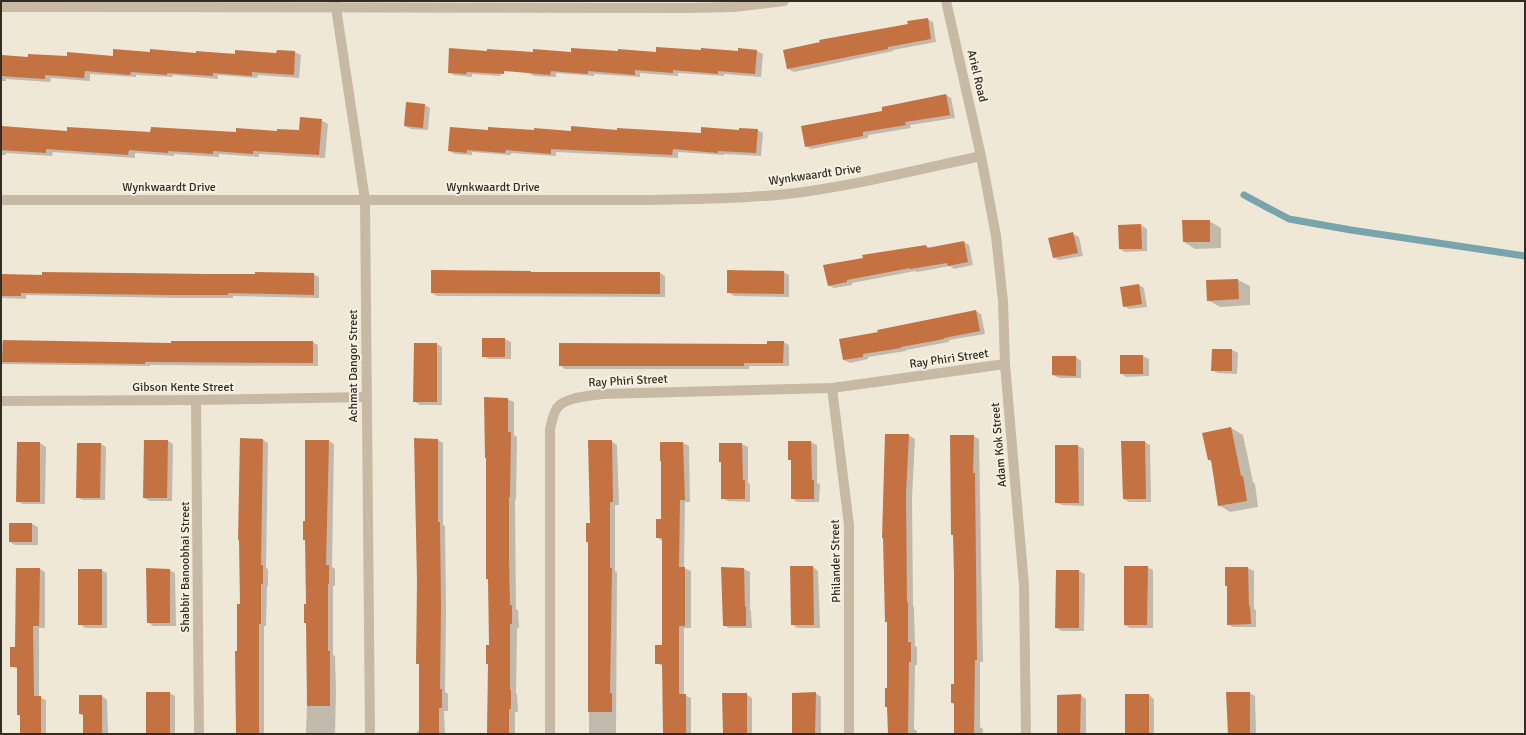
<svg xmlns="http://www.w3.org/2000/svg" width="1526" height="735" font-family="Signika,sans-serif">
<rect width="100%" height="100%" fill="#f0e8d7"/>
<g fill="#0003">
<polygon points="927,19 933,22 936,42 893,50 893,51 794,72 788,69"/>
<polygon points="739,49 757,51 763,54 761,77 724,74 724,76 678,73 678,76 640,73 640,77 594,74 594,76 556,73 556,77 534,76 528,72 572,53 739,52"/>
<polygon points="278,51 295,52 301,55 299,78 258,75 257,78 218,75 218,79 173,75 172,77 136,75 136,77 90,74 90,81 51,78 50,82 6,79 6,81 1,81 1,55 29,58 114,57 151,53 277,54"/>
<polygon points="496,56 501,76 472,74 472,77 454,75 449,72"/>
<polygon points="946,95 951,98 955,118 910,125 911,128 868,135 868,138 811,149 806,146 884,112"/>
<polygon points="424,105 430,108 428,130 411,129 405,126"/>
<polygon points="321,120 328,124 325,158 259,154 259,157 219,154 219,157 174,154 174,156 135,153 135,158 53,152 52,156 6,153 6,155 1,155 1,128 68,132 151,134 278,132 300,131"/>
<polygon points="757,130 763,133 761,156 724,154 724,155 678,152 678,158 556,152 556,156 511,153 511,155 472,152 472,155 455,154 449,151 489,131 618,131 702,134"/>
<polygon points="1209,221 1221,228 1221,248 1195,249 1184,242"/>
<polygon points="1141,225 1147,229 1147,251 1125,252 1120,249"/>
<polygon points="1073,234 1079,237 1083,256 1059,260 1053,257"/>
<polygon points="964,242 969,245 973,265 954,269 950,266 917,272 915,271 852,283 852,285 834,288 828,285 926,246 930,248"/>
<polygon points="783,272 789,275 789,297 734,296 728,292"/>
<polygon points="660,273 665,276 665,297 437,296 432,293"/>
<polygon points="313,274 319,277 319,298 233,296 233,298 176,298 26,295 26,299 1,298 1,275"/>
<polygon points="1238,280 1250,286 1250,305 1220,307 1208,300"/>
<polygon points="1139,285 1144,288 1147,307 1129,309 1124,306"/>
<polygon points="976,311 981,314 985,334 949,340 949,342 906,350 906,351 868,357 868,359 850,363 844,360 879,333"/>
<polygon points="483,339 505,339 511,342 511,359 489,359 483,356"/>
<polygon points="1,341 172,344 312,342 318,345 318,366 150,365 150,366 1,364"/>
<polygon points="783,342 789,345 789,366 749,366 749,369 565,369 560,365 768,345"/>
<polygon points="437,344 442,347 442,405 420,405 414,401"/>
<polygon points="1213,350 1232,350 1238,353 1237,374 1218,373 1212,370"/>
<polygon points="1143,356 1149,359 1149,376 1126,377 1121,373"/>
<polygon points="1076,357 1081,361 1081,378 1059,378 1053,375"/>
<polygon points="507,399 514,402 514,435 517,437 516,500 515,500 516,609 518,610 519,628 517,628 516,694 517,694 518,712 515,712 515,734 487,734 487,730 488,730 490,646"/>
<polygon points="1231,428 1243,435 1253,482 1255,484 1258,507 1230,512 1219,505 1212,462 1209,460"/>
<polygon points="908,435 915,439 912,498 913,606 914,607 915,646 917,647 917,665 915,665 914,729 917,731 917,734 888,734 888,689"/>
<polygon points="973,436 979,439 983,662 980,662 980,727 983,729 983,734 955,734 955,705 952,703 955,685 954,536 952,535"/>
<polygon points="263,440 268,443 266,568 268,569 268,586 267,586 266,626 264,626 264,734 236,734 238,652 241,605"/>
<polygon points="438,440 443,443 443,525 445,526 446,610 445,692 448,694 448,711 444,711 445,734 417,734 417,731 420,731 420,665 417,663"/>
<polygon points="168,441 173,444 172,501 150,501 144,498"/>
<polygon points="329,441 334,444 332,567 335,569 335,586 333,586 333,655 335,656 336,691 335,734 306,734 308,671 307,624 305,623 307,605 306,522"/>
<polygon points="611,441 617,445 619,505 615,505 615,571 617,572 616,734 589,734 589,543 587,542"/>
<polygon points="811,442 817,445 817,483 820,484 819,502 797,502 792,498 792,461 789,459"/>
<polygon points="1145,442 1150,445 1151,502 1129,502 1124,499"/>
<polygon points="40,443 46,447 45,504 23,504 17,501"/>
<polygon points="661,443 683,443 689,446 690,502 685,502 684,568 691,571 691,628 684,628 684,695 691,698 691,734 663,734 663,666 656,663 663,646 662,541 657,537 662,520"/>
<polygon points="101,444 106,447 105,500 83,500 77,497"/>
<polygon points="720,444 742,444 748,447 748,483 750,484 750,502 728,501 722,498 722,462"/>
<polygon points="1056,446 1078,446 1084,449 1084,506 1062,505 1056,502"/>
<polygon points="10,524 32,524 38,527 38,545 15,545 10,542"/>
<polygon points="813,567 818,571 820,628 797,628 792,624"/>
<polygon points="1147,567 1153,570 1153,628 1130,628 1125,625"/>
<polygon points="722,568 744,569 750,572 750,610 751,611 752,628 729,628 724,625"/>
<polygon points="1226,568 1248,568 1254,571 1254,609 1256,610 1256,627 1233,627 1228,624 1228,586"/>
<polygon points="40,569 45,572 45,628 39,628 39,697 46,700 46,734 21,734 21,716 18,714 18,669 11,666"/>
<polygon points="101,570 107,573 107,628 85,628 80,624"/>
<polygon points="169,570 175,573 176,626 153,626 148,622"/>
<polygon points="1057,571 1079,571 1085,574 1084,631 1062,631 1056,628"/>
<polygon points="169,693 175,696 175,734 147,734"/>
<polygon points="815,693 821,697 821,734 793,734"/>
<polygon points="1249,693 1255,696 1256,734 1228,734"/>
<polygon points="746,694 752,698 752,734 724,734"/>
<polygon points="1080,695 1086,699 1086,734 1058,734"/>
<polygon points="1149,695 1154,699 1154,734 1126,734"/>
<polygon points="102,696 107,700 108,734 84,734 84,716 80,714"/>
</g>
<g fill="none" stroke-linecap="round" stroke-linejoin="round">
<polyline stroke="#77a4ad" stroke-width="7" points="1244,195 1289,219 1351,230 1525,256"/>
</g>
<g fill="#c47241">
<polygon points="928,18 931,39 888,47 888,49 787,69 783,50 820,42 819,40 908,24 907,21"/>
<polygon points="656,47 701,50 701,48 738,51 738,48 757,50 755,74 718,71 718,74 673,70 673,73 635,70 635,75 588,71 588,74 551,71 550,75 504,71 504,74 467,72 466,74 448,73 449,48 487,51 487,49 533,52 533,49 571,52 571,48 618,51 618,49 656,52"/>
<polygon points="113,49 150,52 150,49 196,53 196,51 235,54 235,50 276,53 277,50 295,51 294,75 252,72 252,76 213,73 213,76 167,73 167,75 131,72 130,75 85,71 84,78 45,75 45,79 1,76 1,55 28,57 28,54 67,56 67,52 113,56"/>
<polygon points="946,94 950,115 905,122 906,125 863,132 863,136 805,147 801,126 882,111 882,107"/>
<polygon points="406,102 425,104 423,128 404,126"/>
<polygon points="300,117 322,119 319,155 253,151 253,154 213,151 213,154 168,151 168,153 129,150 128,155 46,149 46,153 1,150 1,126 67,131 67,127 150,132 151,127 236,132 236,128 277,131 277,129 299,130"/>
<polygon points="571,126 617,130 617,128 701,133 701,127 739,130 739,128 758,129 756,153 718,151 718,153 673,149 672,155 551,149 551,154 506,150 505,153 467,150 467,153 448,151 450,127 488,130 488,127 534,130 534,128 571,131"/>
<polygon points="1182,220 1210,220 1210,242 1183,242"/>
<polygon points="1141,224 1142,249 1119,249 1118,225"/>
<polygon points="1073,232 1078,253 1053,258 1048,238"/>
<polygon points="964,241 968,262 948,266 947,263 910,269 910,268 847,280 847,282 828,286 823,265 863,258 862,255 926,245 927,248"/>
<polygon points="431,270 531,271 531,272 660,272 660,294 431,293"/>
<polygon points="727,270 784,271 784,294 727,293"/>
<polygon points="42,272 209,274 255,274 255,272 314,273 314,295 228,293 228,295 170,295 21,293 21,296 2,296 2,274 42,275"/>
<polygon points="1238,279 1239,299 1207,301 1206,280"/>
<polygon points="1139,284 1142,304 1123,307 1120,287"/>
<polygon points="976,310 980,331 944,338 944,339 901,347 901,348 863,354 863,357 843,360 839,339 878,332 877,330"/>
<rect x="482" y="338" width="23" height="19"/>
<polygon points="3,340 171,343 171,341 313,341 313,363 145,362 145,364 2,362"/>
<polygon points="767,341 784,341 783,363 744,363 744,366 559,366 559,343 767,344"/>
<polygon points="414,343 437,343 437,402 413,402"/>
<polygon points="1212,349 1232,349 1232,371 1211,371"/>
<rect x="1120" y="355" width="23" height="19"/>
<polygon points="1052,356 1076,356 1076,376 1052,375"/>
<polygon points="484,397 508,398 508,432 511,432 510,497 509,497 509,560 510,605 512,605 512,624 510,624 510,690 511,690 511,709 509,709 509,734 487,734 488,664 486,664 486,645 489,645 488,579 486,579 486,458 485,458"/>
<polygon points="1231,427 1241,476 1243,476 1247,501 1218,506 1211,460 1208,460 1202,433"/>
<polygon points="885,434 909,434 906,494 907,602 908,602 908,642 911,642 911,662 909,662 908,734 888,734 887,707 885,707 885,688 887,688 887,622 885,622 883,538 882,538"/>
<polygon points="950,435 974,435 973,473 975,473 977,660 975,660 974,734 954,734 954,703 951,703 951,684 954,684 954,576 953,535 951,535"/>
<polygon points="240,438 263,439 261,565 263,565 263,584 261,584 261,624 259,624 259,734 236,734 235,651 237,651 237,604 240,604 239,540 238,540"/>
<polygon points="414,438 438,439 438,522 440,522 441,607 440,689 442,689 442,708 439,708 439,734 419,734 419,664 416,664 417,581"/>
<polygon points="144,440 168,440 167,498 143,498"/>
<polygon points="305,440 329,440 326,565 329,565 329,584 328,584 328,651 330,651 330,706 307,706 306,623 304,623 304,604 306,604 305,540 303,540 303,521 305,521"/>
<polygon points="588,440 612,440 613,502 610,502 610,568 612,568 610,693 612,693 612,712 588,712 588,542 586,542 586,523 590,523"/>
<polygon points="788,441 811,441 812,480 814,480 814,499 791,499 791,460 788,460"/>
<polygon points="1121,441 1145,441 1146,499 1123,499"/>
<polygon points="17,442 40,442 40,502 16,502"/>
<polygon points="660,442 683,442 685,500 680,500 679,567 685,567 685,626 679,626 679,694 686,694 686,734 663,734 662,664 655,664 655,645 662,645 662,538 656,538 656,519 661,519 661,461 660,461"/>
<polygon points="77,443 101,443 100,498 76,498"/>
<polygon points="719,443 742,443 743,480 745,480 745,499 721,499 721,462 719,462"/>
<polygon points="1055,445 1078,445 1079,503 1055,503"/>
<rect x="9" y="523" width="23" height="19"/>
<polygon points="790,566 813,566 814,625 791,625"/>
<polygon points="1124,566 1148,566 1147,625 1124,625"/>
<polygon points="721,567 744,568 745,607 746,607 746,626 723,626"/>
<polygon points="1225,567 1248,567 1249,606 1250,606 1251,624 1227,625 1227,586 1225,586"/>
<polygon points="16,568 40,568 39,626 33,626 34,696 41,696 41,734 20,734 20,715 17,715 17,667 10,667 10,647 15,647"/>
<polygon points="146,568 170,569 170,623 147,623"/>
<rect x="78" y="569" width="24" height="56"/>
<polygon points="1056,570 1079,570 1079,628 1055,628"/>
<rect x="146" y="692" width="24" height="42"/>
<polygon points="816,692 815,734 792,734 792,693"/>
<polygon points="1226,692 1250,692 1250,734 1228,734"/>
<polygon points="722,693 747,693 747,734 723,734"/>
<polygon points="1081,694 1080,734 1057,734 1057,695"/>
<rect x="1125" y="694" width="24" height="40"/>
<polygon points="79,695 102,695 102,734 83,734 83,714 79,714"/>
</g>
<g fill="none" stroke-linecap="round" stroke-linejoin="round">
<g stroke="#c8b9a4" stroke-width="10">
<polyline points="335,1 365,200 370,734"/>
<polyline points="946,1 981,156 996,236 1003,301 1005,364 1024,586 1026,734"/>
<polyline points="1,7 687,8 734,7 784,1"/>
<path d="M1,200H647C694,199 741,199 787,194C853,186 917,170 981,156"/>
<polyline points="832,388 849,525 849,734"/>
<polyline points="196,400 199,734"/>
<polyline points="1,401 196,400 366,397"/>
<path d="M550,734V429C552,422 553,414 557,408C565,397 590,396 602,394L832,388L1005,364"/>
</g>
</g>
<g text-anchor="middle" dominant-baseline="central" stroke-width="4" stroke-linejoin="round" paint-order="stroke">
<g font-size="12" fill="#332c25" stroke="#f8f1e3">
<text transform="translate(977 76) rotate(77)">Ariel Road</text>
<text transform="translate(815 175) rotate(-8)">Wynkwaardt Drive</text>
<text x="169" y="187">Wynkwaardt Drive</text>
<text x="493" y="187">Wynkwaardt Drive</text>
<text transform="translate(949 359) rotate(-8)">Ray Phiri Street</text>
<text transform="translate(353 366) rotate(-90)">Achmat Dangor Street</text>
<text transform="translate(628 381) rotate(-3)">Ray Phiri Street</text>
<text x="183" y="387">Gibson Kente Street</text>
<text transform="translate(999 445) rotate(-95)">Adam Kok Street</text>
<text transform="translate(836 561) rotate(-91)">Philander Street</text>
<text transform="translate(185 567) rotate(-90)">Shabbir Banoobhai Street</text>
</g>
</g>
<rect width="1526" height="735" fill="none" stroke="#332c25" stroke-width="4"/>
</svg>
